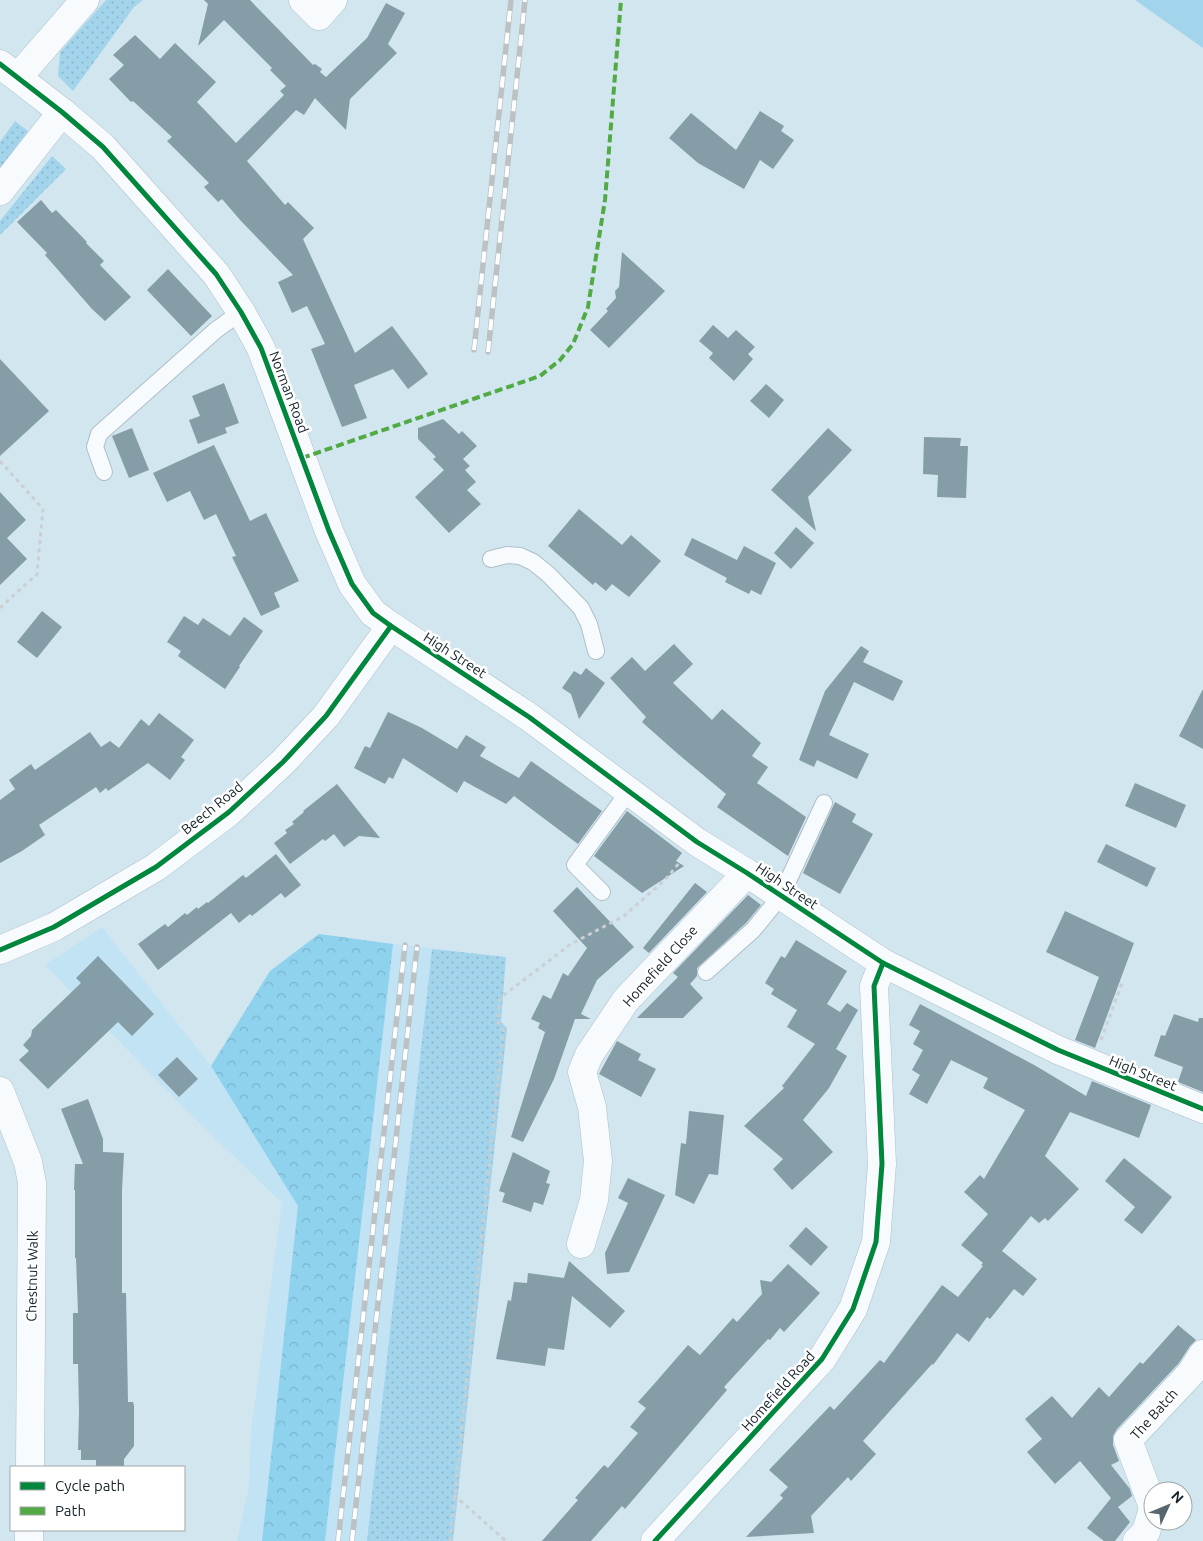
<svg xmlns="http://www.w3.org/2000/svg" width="1203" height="1541" font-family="Ubuntu,sans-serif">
<defs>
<pattern id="grass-dots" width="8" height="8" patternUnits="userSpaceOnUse" patternTransform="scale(1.25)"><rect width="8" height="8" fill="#a2d4ec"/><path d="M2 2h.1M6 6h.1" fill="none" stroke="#8bb6ca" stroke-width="1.8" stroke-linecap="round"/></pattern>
<pattern id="forest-crowns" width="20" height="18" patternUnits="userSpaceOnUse" patternTransform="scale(1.25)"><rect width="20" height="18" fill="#8fd2ee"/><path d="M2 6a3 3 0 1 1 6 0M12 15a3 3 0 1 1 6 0" fill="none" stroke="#7ab4cc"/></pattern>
</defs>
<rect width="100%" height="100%" fill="#d2e6f0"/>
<polygon fill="#c1e3f4" points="102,927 211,1066 270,971 319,934 393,944 506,957 497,994 446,1541 237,1541 249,1486 251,1431 282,1203 185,1109 45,965"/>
<g fill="url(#grass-dots)">
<polygon points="106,0 143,0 134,7 73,91 58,76 60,52"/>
<polygon points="15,121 28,131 0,168 0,142"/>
<polygon points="52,156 66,169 0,235 0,221"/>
<polygon points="432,949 506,957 501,1022 507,1028 453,1541 367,1541"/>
</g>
<polygon fill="url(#forest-crowns)" points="319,934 393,944 325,1541 262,1541 298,1206 211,1066 270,971"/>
<polygon fill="#a2d4ec" points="1135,0 1203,0 1203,48"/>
<g fill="#849da7">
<polygon points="204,0 250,0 313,65 315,64 322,69 320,72 326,77 367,38 386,3 405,13 388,44 397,53 350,99 346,130 315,98 304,115 296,110 247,161 285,205 288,202 314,228 303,239 355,353 392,326 428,374 408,389 393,369 354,385 367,418 342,427 311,349 325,344 307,306 292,313 278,282 293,275 241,221 222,199 218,202 204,187 209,183 167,141 172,137 133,101 131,102 109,79 124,65 113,55 135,35 160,59 175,43 216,82 197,102 236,143 284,95 280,91 286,86 270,70 272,68 224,20 198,46 208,4"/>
<polygon points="760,111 784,126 781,131 794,140 773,169 760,160 744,189 698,163 669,138 691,113 736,150"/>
<polygon points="41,200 52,213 56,210 87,242 86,243 104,261 100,265 131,297 105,321 92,309 45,255 47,253 17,222"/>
<polygon points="622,252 665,291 609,348 590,330 608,311 606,309 616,298 615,291 619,287"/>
<polygon points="168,269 212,316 191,336 147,290"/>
<polygon points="713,325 728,338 736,330 755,347 748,354 753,359 734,381 709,358 713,353 699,341"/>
<polygon points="0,359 49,411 0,456"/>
<polygon points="224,383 239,423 225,428 227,433 198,444 189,420 200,416 192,396"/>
<polygon points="766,384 784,400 769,418 750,401"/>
<polygon points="443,419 459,434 462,431 477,446 463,459 470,466 465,470 476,482 467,490 481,504 449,533 415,497 444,470 433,459 436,457 418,439 418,428"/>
<polygon points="132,428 149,470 129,478 112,436"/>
<polygon points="828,428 852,450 808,497 816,531 771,490"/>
<polygon points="924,437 961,438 960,446 968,446 966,498 937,497 938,475 923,474"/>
<polygon points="214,445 250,521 266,513 299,581 274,593 280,607 261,616 232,557 236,556 216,514 204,520 190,491 167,502 153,473"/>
<polygon points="0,492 26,520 7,538 27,559 0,585"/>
<polygon points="579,509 622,545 631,535 661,561 629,597 612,584 606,591 595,582 593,585 548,546"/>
<polygon points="796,527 814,543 791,569 774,553"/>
<polygon points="692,538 737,560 744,546 776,563 761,595 751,590 749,594 725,582 727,578 684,555"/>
<polygon points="42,611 62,627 37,658 17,642"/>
<polygon points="184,616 198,625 203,618 230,636 244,617 263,631 239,666 240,667 225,689 178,656 181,651 167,642"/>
<polygon points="674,644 693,664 673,683 712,720 722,709 761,743 752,756 768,767 757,783 806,817 788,856 717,807 726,794 678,754 642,722 646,717 610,678 632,657 645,671"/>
<polygon points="861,646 869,651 863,662 903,681 893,701 854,682 829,735 869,754 857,779 817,760 814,767 799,760 825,691"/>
<polygon points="586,668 605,683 579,719 571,694 562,688 574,671 581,675"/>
<polygon points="1203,689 1203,749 1179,736"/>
<polygon points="388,712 422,728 457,749 466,735 486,747 480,756 519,778 531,761 602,811 578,844 514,796 506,804 464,781 457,793 403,758 393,779 389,777 385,784 354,768 365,746 370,748"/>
<polygon points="159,713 194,740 181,757 185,760 170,780 148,763 108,791 106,788 100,793 96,787 39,825 45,835 22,851 0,863 0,800 15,789 9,780 31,764 35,770 90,732 101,747 110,741 119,748 141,719 149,726"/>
<polygon points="1135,783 1186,805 1176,828 1125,806"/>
<polygon points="337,784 380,838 359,836 344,847 334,834 325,841 323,839 290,864 274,843 287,833 285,830 294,824 292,822 304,812 303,811"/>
<polygon points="835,802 856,814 852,822 873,834 840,894 803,873"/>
<polygon points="627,811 682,853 676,861 684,866 642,893 594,856"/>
<polygon points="1106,844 1156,868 1147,887 1097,862"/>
<polygon points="276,854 301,885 285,898 281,893 252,916 250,914 239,923 231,913 158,970 138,944 165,924 168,927 185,913 187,915 197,907 198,909 207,902 208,903 243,875 246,878"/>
<polygon points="695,883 707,892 649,953 643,948"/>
<polygon points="577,887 634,947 597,980 581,1014 591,1019 575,1019 554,1079 523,1142 511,1137 545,1032 538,1028 540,1023 531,1019 543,995 551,999 563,973 568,976 587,948 553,911"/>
<polygon points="748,895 761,905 746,923 697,968 697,976 690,984 703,998 683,1018 637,1018 678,977 673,973"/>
<polygon points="1065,911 1134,943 1095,1048 1075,1040 1099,977 1046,952"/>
<polygon points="796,940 847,971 827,1004 840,1012 847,1003 858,1010 836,1049 847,1056 829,1088 803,1120 833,1152 792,1190 773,1169 783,1159 744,1126 784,1088 782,1086 815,1044 787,1027 797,1010 771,994 774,989 765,983 781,956 785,958"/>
<polygon points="98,956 154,1014 132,1036 118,1022 48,1089 19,1060 29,1051 23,1045 31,1036 32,1030 81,983 76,978"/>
<polygon points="920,1004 1036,1066 1086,1096 1092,1081 1151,1105 1139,1138 1070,1112 1045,1156 1079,1189 1048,1221 1045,1218 1039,1223 1031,1216 1002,1251 1037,1279 1023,1296 1014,1289 990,1319 987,1317 969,1342 957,1333 933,1365 932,1364 863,1441 876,1454 851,1481 848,1477 811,1516 814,1533 746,1537 783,1498 780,1495 788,1487 769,1470 830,1406 834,1410 880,1360 884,1363 942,1285 958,1297 983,1266 981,1265 983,1263 961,1245 988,1214 964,1192 980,1175 984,1179 1025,1110 983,1088 988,1078 951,1060 927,1104 909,1094 920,1075 912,1070 923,1050 913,1044 920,1031 909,1025"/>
<polygon points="1174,1014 1198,1022 1199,1018 1203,1018 1203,1092 1178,1082 1183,1067 1154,1056 1161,1035 1165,1036"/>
<polygon points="617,1041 641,1054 638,1060 656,1069 641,1097 599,1074"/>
<polygon points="177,1057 198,1079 179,1097 158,1075"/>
<polygon points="88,1099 103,1139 103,1152 124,1153 122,1191 122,1293 126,1293 128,1402 133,1402 134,1406 134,1446 124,1459 124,1467 96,1467 96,1460 81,1460 81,1450 78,1450 79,1411 78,1364 73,1364 73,1313 78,1313 76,1258 75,1258 75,1190 74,1190 75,1164 83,1164 61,1109"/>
<polygon points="689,1111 724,1115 718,1175 709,1174 694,1204 675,1195 681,1143 686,1144"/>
<polygon points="513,1152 550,1171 546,1183 550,1184 543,1205 534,1202 531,1212 502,1202 505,1193 499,1191"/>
<polygon points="1124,1158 1172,1197 1142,1234 1124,1220 1135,1207 1105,1181"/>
<polygon points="628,1178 665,1195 629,1272 607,1274 605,1253 628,1203 618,1198"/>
<polygon points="806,1227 828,1247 811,1266 789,1246"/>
<polygon points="569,1261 625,1311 610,1328 572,1296 564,1350 548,1348 545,1366 496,1359 508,1300 511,1301 514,1282 527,1283 528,1273 564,1278"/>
<polygon points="788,1264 820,1293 784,1332 780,1328 770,1340 768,1339 724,1387 727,1390 625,1509 622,1506 591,1541 542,1541 578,1500 575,1498 604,1465 608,1468 638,1433 630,1427 646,1408 638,1402 655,1383 688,1345 700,1355 733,1318 737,1322 762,1294 760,1280 771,1282"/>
<polygon points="1178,1325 1196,1340 1190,1346 1179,1363 1117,1429 1113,1436 1113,1445 1119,1461 1111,1465 1130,1489 1132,1496 1118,1507 1130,1522 1115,1541 1104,1541 1087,1528 1111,1498 1080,1461 1055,1484 1027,1452 1042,1439 1025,1419 1052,1396 1072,1418 1099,1387 1109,1397 1140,1362 1143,1364"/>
</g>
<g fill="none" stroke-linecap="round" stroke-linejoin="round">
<defs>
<g id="lane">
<polyline points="104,472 95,447 99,434 216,330 241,312"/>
<polyline points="491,559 507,555 520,556 533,562 548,574 581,608 589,624 596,651"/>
<polyline points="602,892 575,865 629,791"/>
<polyline points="706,972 753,930 781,896 824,803"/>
</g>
<g id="street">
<polyline points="303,0 319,16 333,0"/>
<polyline points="0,64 62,112 103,147 216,274 241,312 261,348 329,531 352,584 373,613 391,626 529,717 697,842 747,873 883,963 1058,1050 1203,1109"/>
<polyline points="18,77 85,0"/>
<polyline points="0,191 62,112"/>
<polyline points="0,950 54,927 156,867 229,812 283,762 326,716 391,626"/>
<polyline points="0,1091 28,1162 32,1183 30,1467"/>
<polyline points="581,1244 594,1200 598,1161 592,1107 582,1072 589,1055 626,1000 747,873"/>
<polyline points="1153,1507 1128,1440 1191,1373 1203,1354"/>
<polyline points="29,1541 29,1530"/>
<polyline points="655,1541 822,1359 853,1309 876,1242 882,1164 874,986 883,963"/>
<polyline points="1137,1541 1146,1532 1153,1509"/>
</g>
</defs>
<use href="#lane" stroke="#afbfc7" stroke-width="18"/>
<use href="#street" stroke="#afbfc7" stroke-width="29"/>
<g stroke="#cacfd2" stroke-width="3" stroke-dasharray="4 4" stroke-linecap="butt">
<polyline points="0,461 43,509 37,574 0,608"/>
<polyline points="1101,1040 1122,983"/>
<polyline points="454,1495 506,1541"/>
<polyline points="450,1541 503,1031 497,1020 500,998 571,944 624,916 665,880 680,862"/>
</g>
<use href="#lane" stroke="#f8fbfd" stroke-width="16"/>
<use href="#street" stroke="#f8fbfd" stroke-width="28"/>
<defs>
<g id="rail">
<polyline points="474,350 511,0"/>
<polyline points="488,352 525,0"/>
<polyline points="338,1541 405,945"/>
<polyline points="352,1541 417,947"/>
</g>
</defs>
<use href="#rail" stroke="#bcc1c4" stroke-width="5.5"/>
<use href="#rail" stroke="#fff" stroke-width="4" stroke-dasharray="11" stroke-linecap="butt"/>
<polyline stroke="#51aa44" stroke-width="4" stroke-dasharray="8 4" stroke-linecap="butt" points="302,458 540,376 560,360 573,344 588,307 605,200 621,0"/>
<defs>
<g id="cycleway">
<polyline points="0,64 62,112 103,147 216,274 241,312 261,348 329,531 352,584 373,613 391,626 529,717 697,842 747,873 883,963 1058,1050 1203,1109"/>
<polyline points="0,950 54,927 156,867 229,812 283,762 326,716 391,626"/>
<polyline points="655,1541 822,1359 853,1309 876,1242 882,1164 874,986 883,963"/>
</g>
</defs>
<use href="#cycleway" stroke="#fff" stroke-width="8"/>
<use href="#cycleway" stroke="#00873e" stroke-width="5"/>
</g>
<g text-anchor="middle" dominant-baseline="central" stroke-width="5" stroke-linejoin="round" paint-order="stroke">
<g font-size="14" fill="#142229" stroke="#fff">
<text transform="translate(289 392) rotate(69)">Norman Road</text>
<text transform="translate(455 655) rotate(33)">High Street</text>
<text transform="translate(212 808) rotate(-39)">Beech Road</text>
<text transform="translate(787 886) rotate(34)">High Street</text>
<text transform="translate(660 966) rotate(-48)">Homefield Close</text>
<text transform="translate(1143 1073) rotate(22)">High Street</text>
<text transform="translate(32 1276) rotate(-89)">Chestnut Walk</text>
<text transform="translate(778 1391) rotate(-48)">Homefield Road</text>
<text transform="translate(1154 1414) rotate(-48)">The Batch</text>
</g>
</g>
<rect x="10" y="1466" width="175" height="65" fill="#ffffff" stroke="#a1a7a9"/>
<rect x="20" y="1482" width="25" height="8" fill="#00873e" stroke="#a1a7a9"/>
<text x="55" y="1491" font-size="15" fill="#142229">Cycle path</text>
<rect x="20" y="1507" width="25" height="8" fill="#51aa44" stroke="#a1a7a9"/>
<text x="55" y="1516" font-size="15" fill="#142229">Path</text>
<g transform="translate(1168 1506) rotate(46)"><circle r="24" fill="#ffffff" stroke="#a1a7a9"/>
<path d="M0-4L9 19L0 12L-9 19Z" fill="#56676f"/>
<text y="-8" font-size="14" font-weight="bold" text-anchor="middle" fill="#142229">N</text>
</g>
</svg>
